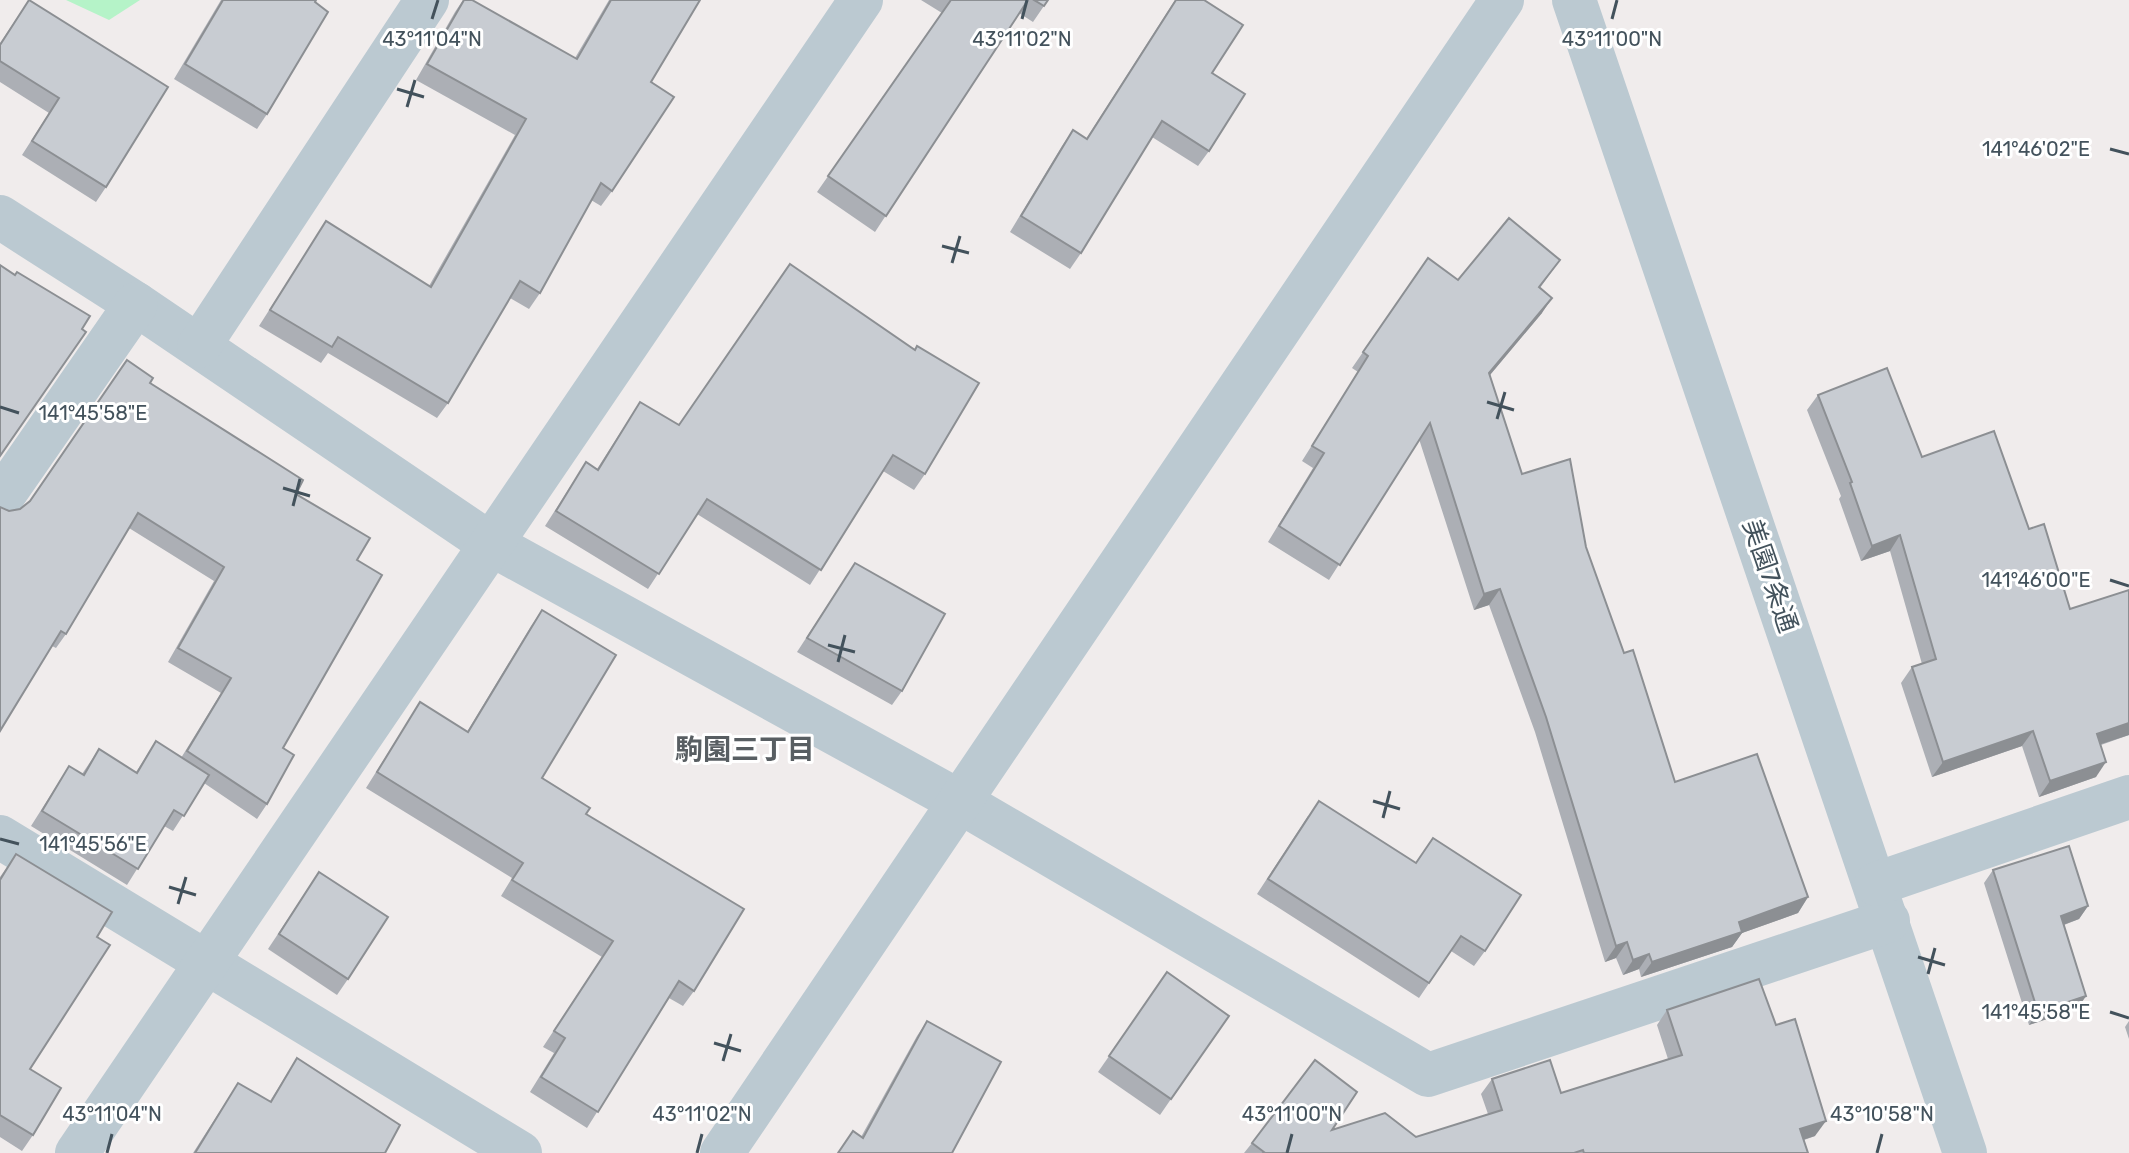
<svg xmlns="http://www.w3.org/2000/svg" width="2129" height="1153" font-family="Rubik,'Noto Sans JP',sans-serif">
<rect width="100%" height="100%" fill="#f0ecec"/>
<polygon fill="#b5f3c8" points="66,0 140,0 109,20"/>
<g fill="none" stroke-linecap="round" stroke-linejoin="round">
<g stroke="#bbc9d1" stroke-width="44">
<polyline points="1574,0 1965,1153"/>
<polyline points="0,217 136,304 489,543 962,803 1428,1075 1888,921"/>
<polyline points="199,346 427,0"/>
<polyline points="0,500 136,304"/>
<polyline points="0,837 520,1153"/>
<polyline points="1876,884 2129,797"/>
<polyline points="77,1153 861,0"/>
<polyline points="722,1153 1502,0"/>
</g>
</g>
<g fill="#acafb5">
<polygon points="29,0 106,187 96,202 22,155 49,113 0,82 0,43"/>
<polygon points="221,0 316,0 267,114 257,129 174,79"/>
<polygon points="463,0 575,58 609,0 700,0 651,82 612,191 601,206 591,200 540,293 529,309 510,298 448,403 437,418 328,353 321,363 259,326 326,221 429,286 515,135 416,80 455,12"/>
<polygon points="921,0 1048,0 1033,22 1019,13 875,232 817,192 942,13"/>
<polygon points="1175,0 1204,0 1212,73 1209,151 1198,166 1152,137 1081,253 1070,269 1010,232 1062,146 1073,130 1086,139"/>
<polygon points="1428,258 1458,280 1560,260 1540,288 1542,313 1490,375 1522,474 1586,547 1624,653 1675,782 1808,897 1798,913 1742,933 1732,947 1641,977 1639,969 1623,975 1616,958 1605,962 1535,732 1489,605 1474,610 1419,439 1329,580 1268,542 1313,468 1302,461 1358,372 1352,368"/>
<polygon points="790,264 925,474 914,490 883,471 810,585 697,514 648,589 545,526 586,462 597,469 640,402 679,425"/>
<polygon points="150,383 296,494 357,560 283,748 267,804 257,819 204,783 173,831 164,826 127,885 31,826 69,766 82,774 99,749 136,772 156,741 181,758 221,693 168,662 214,581 129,528 66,634 56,648 52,646 9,511 20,509 30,501"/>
<polygon points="1818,395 1922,457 2029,529 2070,609 2129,590 2129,735 2101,745 2096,777 2039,797 2022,746 1932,777 1901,683 1912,667 1922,664 1890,551 1861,561 1839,499 1841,496 1807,410"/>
<polygon points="855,563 902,691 892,705 797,652"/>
<polygon points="542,610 542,778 586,814 694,991 683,1006 669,998 587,1128 530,1092 554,1053 543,1047 602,957 501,896 512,878 366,788 420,702 467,732 531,626"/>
<polygon points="1308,816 1485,951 1474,966 1451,951 1419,998 1257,894"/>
<polygon points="16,854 97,937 30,1069 33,1135 22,1151 0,1137 0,877"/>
<polygon points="1993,870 2088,906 2079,919 2064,925 2086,996 2077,1009 2029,1025 1984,883"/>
<polygon points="319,872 348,979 337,995 268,949"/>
<polygon points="1167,973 1171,1099 1160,1115 1098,1072"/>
<polygon points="1667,1010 1815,1136 1804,1140 1808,1153 1244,1153 1252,1143 1332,1130 1416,1137 1488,1114 1481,1094 1492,1079 1561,1093 1668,1059 1657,1025"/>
<polygon points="927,1021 952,1153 838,1153 853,1131 861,1137 917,1036"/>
<polygon points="2129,1021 2129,1039 2125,1027"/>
<polygon points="297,1058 385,1153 193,1153 238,1083 270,1101"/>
</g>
<g fill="#8c8f93">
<polygon points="1552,298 1542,313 1479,388 1489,373"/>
<polygon points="1900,535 1890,551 1861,561 1872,546"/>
<polygon points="1500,589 1489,605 1474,610 1484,594"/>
<polygon points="2129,723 2129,735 2086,749 2097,734"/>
<polygon points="2033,731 2022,746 1932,777 1943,762"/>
<polygon points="2106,762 2096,777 2039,797 2050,781"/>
<polygon points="1808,897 1798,913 1742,933 1732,947 1641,977 1652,962 1739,922"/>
<polygon points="2088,906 2079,919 2052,929 2061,916"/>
<polygon points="1627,942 1616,958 1605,962 1616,946"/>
<polygon points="1649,954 1639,969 1623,975 1633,960"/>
<polygon points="2086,996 2077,1009 2029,1025 2038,1012"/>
<polygon points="1826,1121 1815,1136 1790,1144 1800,1129"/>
</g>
<g fill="#c8ccd2" stroke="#8c8f93" stroke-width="2">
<polygon points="29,0 168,87 106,187 32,141 59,98 0,61 0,45"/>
<polygon points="223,0 316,0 315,2 328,12 267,114 185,64"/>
<polygon points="464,0 472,0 577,59 611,0 700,0 651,82 674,97 612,191 601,183 540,293 520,281 448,403 338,337 332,347 270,310 326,221 431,287 526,119 427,64"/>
<polygon points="951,0 1028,0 886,216 828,176"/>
<polygon points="1034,0 1048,0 1044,6"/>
<polygon points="1176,0 1204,0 1243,25 1212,73 1245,94 1209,151 1162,121 1081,253 1021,216 1073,130 1087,139"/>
<polygon points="1509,218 1560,260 1539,287 1552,298 1489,373 1522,474 1570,459 1586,547 1624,653 1633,650 1675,782 1757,754 1808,897 1739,922 1742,932 1652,962 1649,954 1633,960 1627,942 1616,946 1546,717 1500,589 1484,594 1430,423 1340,565 1279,526 1324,453 1312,446 1368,356 1363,352 1428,258 1458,280"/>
<polygon points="790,264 915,350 917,346 979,383 925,474 893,455 821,570 707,499 659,574 556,511 586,462 598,470 640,402 679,425"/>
<polygon points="0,265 15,275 17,272 90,316 82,329 86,332 0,456"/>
<polygon points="127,360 153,378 150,383 303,480 296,494 370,538 357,560 382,575 283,748 294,755 267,804 187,751 231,678 178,648 224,567 138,513 66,634 61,631 0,731 0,507 9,511 20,509 30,501"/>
<polygon points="1887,368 1922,457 1994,431 2029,529 2044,524 2070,609 2129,590 2129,723 2097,734 2106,762 2050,781 2033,731 1943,762 1912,667 1936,659 1900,535 1872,546 1850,483 1852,482 1818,395"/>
<polygon points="855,563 945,614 902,691 807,638"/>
<polygon points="542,610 616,655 542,778 590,808 586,814 744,909 694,991 679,981 598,1112 541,1077 565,1038 554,1031 613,941 512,880 523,863 377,772 420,702 468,732"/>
<polygon points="156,741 209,775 184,816 174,810 138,869 42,811 69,766 84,775 99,749 137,773"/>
<polygon points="1319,801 1416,863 1433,838 1521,895 1485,951 1461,936 1429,983 1268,879"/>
<polygon points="2069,846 2088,906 2061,916 2086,996 2038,1012 1993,870"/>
<polygon points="16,854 112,912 97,937 110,945 30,1069 61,1088 33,1135 0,1115 0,880"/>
<polygon points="319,872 388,917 348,979 279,934"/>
<polygon points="1167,972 1229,1016 1171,1099 1109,1056"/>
<polygon points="1759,979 1776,1025 1795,1019 1826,1121 1800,1129 1808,1153 1584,1153 1583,1150 1574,1153 1263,1153 1264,1152 1252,1143 1315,1060 1357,1092 1332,1130 1385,1113 1416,1137 1502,1110 1492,1079 1550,1060 1561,1093 1682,1055 1667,1010"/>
<polygon points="927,1021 1001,1062 952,1153 838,1153 853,1131 863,1138"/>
<polygon points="297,1058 400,1125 385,1153 195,1153 238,1083 271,1102"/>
</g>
<path fill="none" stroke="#43525c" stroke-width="3" d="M432,19L438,0M1022,19L1027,0M1612,19L1617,0M397,89L424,97M407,107L415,80M2110,149L2129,154M942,246L969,253M952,263L960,236M1487,402L1514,410M0,407L19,413M1497,419L1505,392M283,488L310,496M293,506L300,479M2110,580L2129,586M828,645L855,652M838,662L845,635M1373,801L1400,809M1383,818L1390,791M0,839L19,844M169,887L196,895M178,904L186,877M1918,957L1945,965M1928,974L1935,948M2110,1012L2129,1018M714,1043L741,1051M723,1061L731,1034M107,1153L112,1134M697,1153L702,1134M1287,1153L1292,1134M1877,1153L1882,1134"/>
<g text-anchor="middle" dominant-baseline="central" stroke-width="6" stroke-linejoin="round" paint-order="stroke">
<g font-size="26" fill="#43525c" stroke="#fff">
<text transform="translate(1770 576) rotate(71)">美園7条通</text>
</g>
<g font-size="28" font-weight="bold" fill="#585e62" stroke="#fff">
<text x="745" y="749">駒園三丁目</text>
</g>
</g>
<g font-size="20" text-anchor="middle" fill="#43525c" stroke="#fff" stroke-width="6" stroke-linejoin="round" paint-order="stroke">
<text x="432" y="46">43°11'04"N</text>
<text x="1022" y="46">43°11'02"N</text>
<text x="1612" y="46">43°11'00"N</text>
<text x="2036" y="156">141°46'02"E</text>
<text x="93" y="420">141°45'58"E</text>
<text x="2036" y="587">141°46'00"E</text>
<text x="93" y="851">141°45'56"E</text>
<text x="2036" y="1019">141°45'58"E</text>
<text x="112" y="1121">43°11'04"N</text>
<text x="702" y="1121">43°11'02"N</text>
<text x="1292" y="1121">43°11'00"N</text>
<text x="1882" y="1121">43°10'58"N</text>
</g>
</svg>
